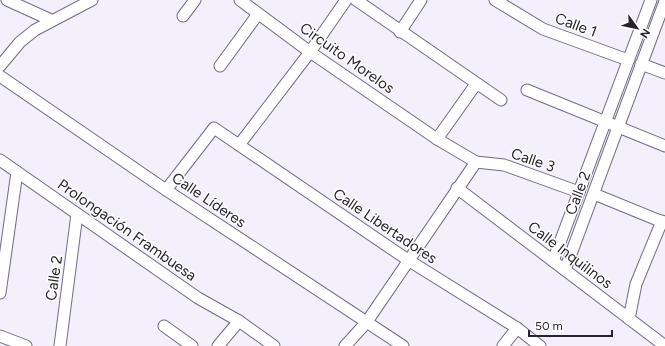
<svg xmlns="http://www.w3.org/2000/svg" width="665" height="346" font-family="Figtree,sans-serif">
<rect width="100%" height="100%" fill="#f3effb"/>
<g fill="none" stroke-linecap="round" stroke-linejoin="round">
<defs>
<g id="street">
<polyline points="7,0 51,20"/>
<polyline points="240,0 310,52 437,139 476,162 504,165 579,192"/>
<polyline points="356,0 501,100"/>
<polyline points="495,0 543,29 628,60"/>
<polyline points="183,16 195,0"/>
<polyline points="400,32 421,0"/>
<polyline points="641,64 665,73"/>
<polyline points="0,66 20,42 35,30 92,0"/>
<polyline points="220,66 258,14"/>
<polyline points="0,76 166,190 403,346"/>
<polyline points="527,90 665,146"/>
<polyline points="437,139 476,84"/>
<polyline points="239,145 310,52 346,0"/>
<polyline points="0,160 198,298 239,321 274,346"/>
<polyline points="457,188 665,346"/>
<polyline points="166,190 214,128 408,260 517,328 540,346"/>
<polyline points="594,194 665,223"/>
<polyline points="553,261 651,0"/>
<polyline points="565,270 665,1"/>
<polyline points="0,293 17,172"/>
<polyline points="629,319 636,284 662,221"/>
<polyline points="164,326 192,346"/>
<polyline points="0,336 26,346"/>
<polyline points="60,346 77,214"/>
<polyline points="218,346 239,321"/>
<polyline points="345,346 366,323 476,162"/>
<polyline points="503,346 517,328"/>
</g>
</defs>
<use href="#street" stroke="#736b84" stroke-width="13"/>
<use href="#street" stroke="#fff" stroke-width="11"/>
</g>
<g text-anchor="middle" dominant-baseline="central" stroke-width="3" stroke-linejoin="round" paint-order="stroke">
<g font-size="15" fill="#27232e" stroke="#fff">
<text transform="translate(576 25) rotate(20)">Calle 1</text>
<text transform="translate(347 58) rotate(35)">Circuito Morelos</text>
<text transform="translate(533 160) rotate(19)">Calle 3</text>
<text transform="translate(578 193) rotate(-69)">Calle 2</text>
<text transform="translate(209 200) rotate(34)">Calle Líderes</text>
<text transform="translate(385 226) rotate(34)">Calle Libertadores</text>
<text transform="translate(127 230) rotate(35)">Prolongación Frambuesa</text>
<text transform="translate(570 255) rotate(37)">Calle Inquilinos</text>
<text transform="translate(54 278) rotate(-82)">Calle 2</text>
</g>
</g>
<g transform="translate(637 28) rotate(123)" stroke="#ffffff" stroke-width="3" paint-order="stroke">
<path d="M0-3L7 15L0 10L-7 15Z" fill="#27232e"/>
<text y="-6" font-size="11" font-weight="bold" text-anchor="middle" fill="#27232e">N</text>
</g>
<path d="M529 330v6h83v-6" fill="none" stroke="#27232e" stroke-width="2"/>
<text x="535" y="330" font-size="12" fill="#27232e" stroke="#ffffff" stroke-width="3" paint-order="stroke">50 m</text>
</svg>
